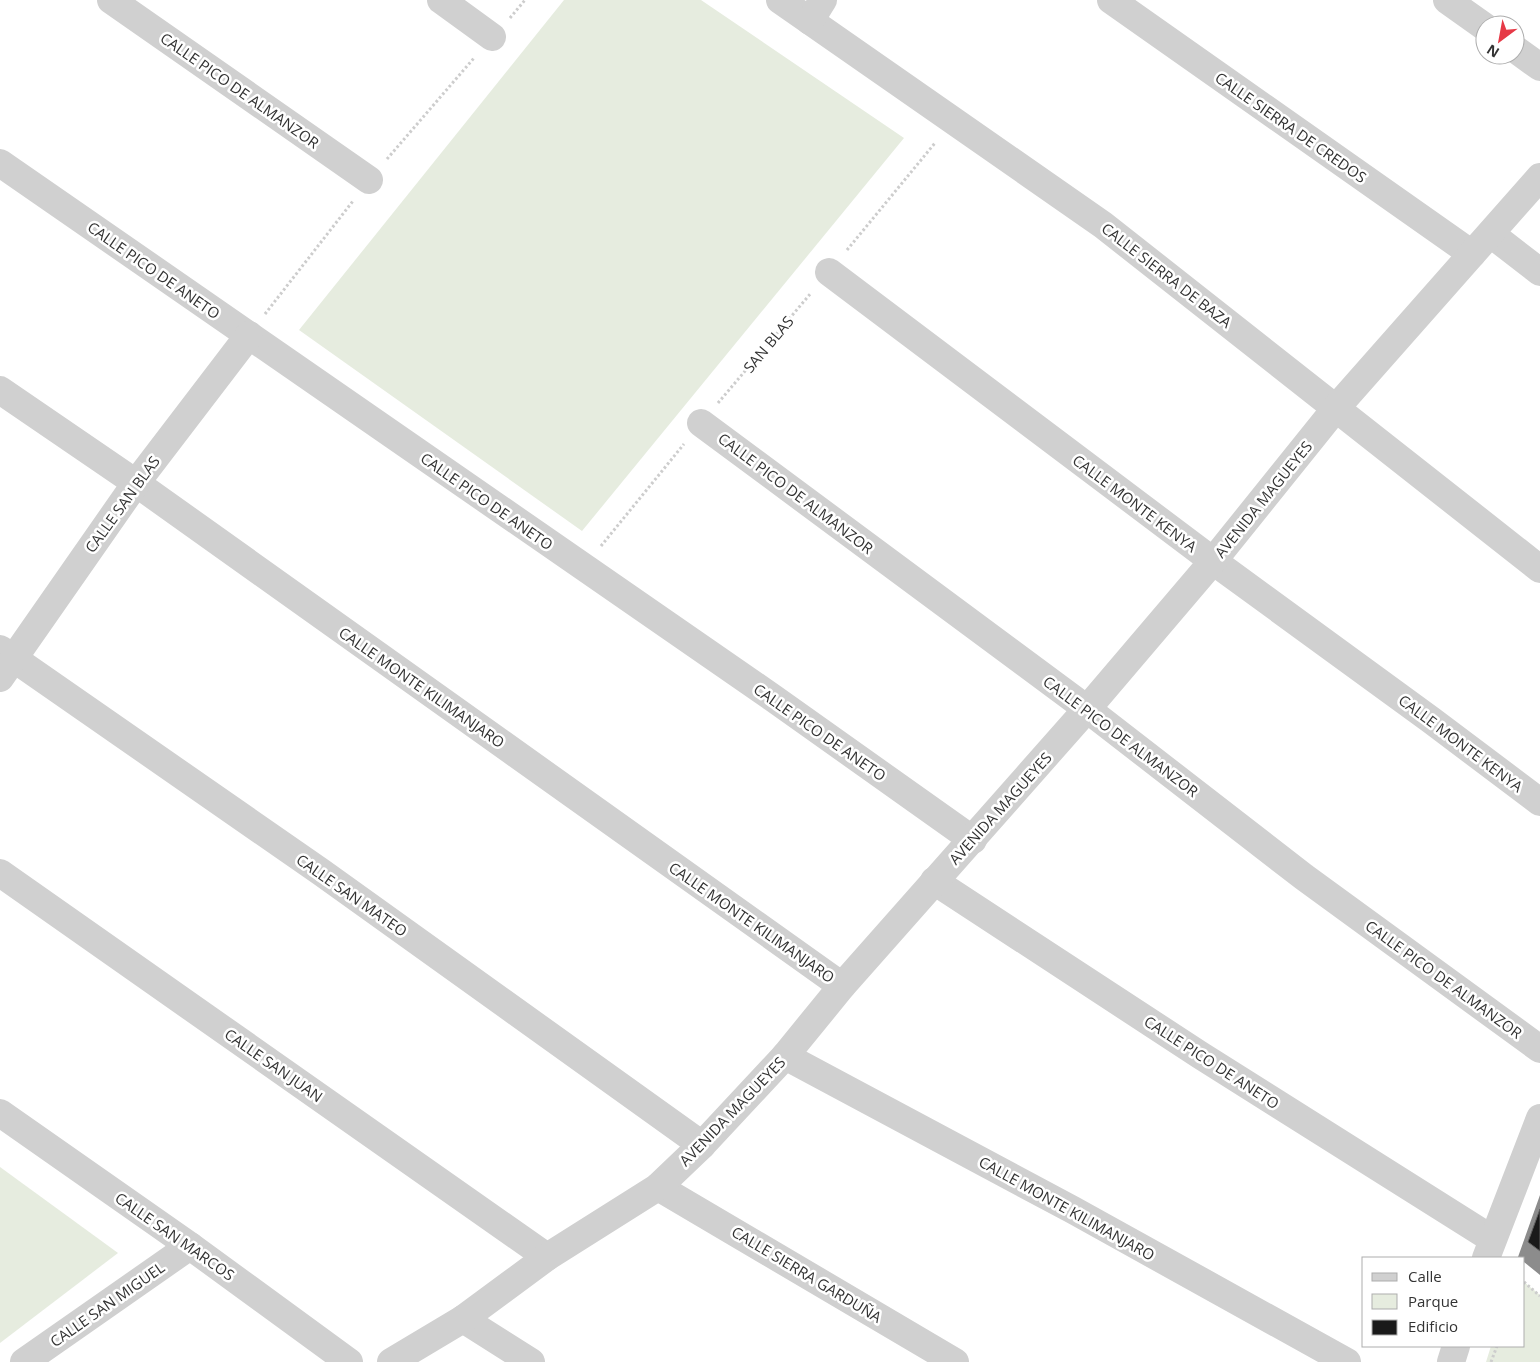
<svg xmlns="http://www.w3.org/2000/svg" width="1540" height="1362" font-family="'Open Sans',sans-serif">
<rect width="100%" height="100%" fill="#fff"/>
<g fill="#e6ecdf">
<polygon points="564,0 701,0 904,138 582,531 299,330"/>
<polygon points="0,1167 118,1253 0,1343"/>
<polygon points="1524,1282 1540,1295 1540,1362 1486,1362 1491,1346 1524,1346"/>
</g>
<g fill="none" stroke-linecap="round" stroke-linejoin="round">
<g stroke="#cdcdcd" stroke-width="3" stroke-dasharray="2.5 2.5" stroke-linecap="butt">
<polyline points="510,18 525,0"/>
<polyline points="387,159 474,58"/>
<polyline points="847,250 935,143"/>
<polyline points="265,314 353,201"/>
<polyline points="718,403 811,293"/>
<polyline points="601,546 684,444"/>
<polyline points="1524,1282 1540,1296"/>
<polyline points="1491,1362 1497,1346"/>
</g>
<g stroke="#d0d0d0" stroke-width="28">
<polyline points="111,0 369,180"/>
<polyline points="441,0 492,37"/>
<polyline points="780,0 1103,225 1540,569"/>
<polyline points="1111,0 1472,254"/>
<polyline points="1447,0 1485,27"/>
<polyline points="810,21 823,0"/>
<polyline points="1515,49 1540,67"/>
<polyline points="0,163 773,698 973,840"/>
<polyline points="1491,234 1540,272"/>
<polyline points="829,272 1213,561 1431,720 1540,802"/>
<polyline points="0,390 136,483 842,986"/>
<polyline points="701,423 1087,709 1304,877 1540,1049"/>
<polyline points="0,649 321,872 702,1145"/>
<polyline points="0,678 136,483 249,335"/>
<polyline points="0,873 547,1257"/>
<polyline points="934,881 1200,1055 1492,1239"/>
<polyline points="785,1056 1073,1210 1347,1362"/>
<polyline points="0,1113 190,1246 349,1362"/>
<polyline points="658,1187 955,1362"/>
<polyline points="1486,1258 1540,1118"/>
<polyline points="463,1319 531,1362"/>
<polyline points="24,1362 190,1246"/>
<polyline points="391,1362 463,1319 547,1257 658,1187 702,1145 785,1056 842,986 1087,709 1213,561 1336,408 1540,177"/>
<polyline points="1451,1362 1456,1346"/>
</g>
</g>
<polygon fill="#8c8c8c" points="1540,1195 1540,1275 1524,1262 1524,1258 1520,1258 1518,1257"/>
<polygon fill="#1a1a1a" stroke="#5f5f5f" points="1540,1209 1540,1251 1528,1242"/>
<g text-anchor="middle" dominant-baseline="central" stroke-width="5" stroke-linejoin="round" paint-order="stroke">
<g font-size="15" fill="#333" stroke="#fff">
<text transform="translate(240 90) rotate(35)">CALLE PICO DE ALMANZOR</text>
<text transform="translate(1291 127) rotate(35)">CALLE SIERRA DE CREDOS</text>
<text transform="translate(154 270) rotate(35)">CALLE PICO DE ANETO</text>
<text transform="translate(1167 275) rotate(38)">CALLE SIERRA DE BAZA</text>
<text transform="translate(768 344) rotate(-50)">SAN BLAS</text>
<text transform="translate(796 493) rotate(37)">CALLE PICO DE ALMANZOR</text>
<text transform="translate(1263 499) rotate(-51)">AVENIDA MAGUEYES</text>
<text transform="translate(487 501) rotate(35)">CALLE PICO DE ANETO</text>
<text transform="translate(1135 503) rotate(37)">CALLE MONTE KENYA</text>
<text transform="translate(122 504) rotate(-54)">CALLE SAN BLAS</text>
<text transform="translate(422 687) rotate(35)">CALLE MONTE KILIMANJARO</text>
<text transform="translate(820 732) rotate(35)">CALLE PICO DE ANETO</text>
<text transform="translate(1121 736) rotate(37)">CALLE PICO DE ALMANZOR</text>
<text transform="translate(1461 743) rotate(37)">CALLE MONTE KENYA</text>
<text transform="translate(1000 808) rotate(-48)">AVENIDA MAGUEYES</text>
<text transform="translate(352 895) rotate(35)">CALLE SAN MATEO</text>
<text transform="translate(752 922) rotate(35)">CALLE MONTE KILIMANJARO</text>
<text transform="translate(1444 979) rotate(36)">CALLE PICO DE ALMANZOR</text>
<text transform="translate(1212 1062) rotate(33)">CALLE PICO DE ANETO</text>
<text transform="translate(274 1065) rotate(35)">CALLE SAN JUAN</text>
<text transform="translate(732 1111) rotate(-46)">AVENIDA MAGUEYES</text>
<text transform="translate(1067 1208) rotate(29)">CALLE MONTE KILIMANJARO</text>
<text transform="translate(175 1236) rotate(35)">CALLE SAN MARCOS</text>
<text transform="translate(807 1274) rotate(31)">CALLE SIERRA GARDUÑA</text>
<text transform="translate(107 1304) rotate(-35)">CALLE SAN MIGUEL</text>
</g>
</g>
<rect x="1362" y="1257" width="162" height="90" fill="#ffffff" stroke="#adadad"/>
<rect x="1372" y="1273" width="25" height="8" fill="#d0d0d0" stroke="#adadad"/>
<text x="1408" y="1282" font-size="15" fill="#333333">Calle</text>
<rect x="1372" y="1294" width="25" height="15" fill="#e6ecdf" stroke="#adadad"/>
<text x="1408" y="1307" font-size="15" fill="#333333">Parque</text>
<rect x="1372" y="1320" width="25" height="15" fill="#1a1a1a" stroke="#adadad"/>
<text x="1408" y="1332" font-size="15" fill="#333333">Edificio</text>
<g transform="translate(1500 40) rotate(212)"><circle r="24" fill="#ffffff" stroke="#adadad"/>
<path d="M0-4L9 19L0 12L-9 19Z" fill="#e63946"/>
<text y="-8" font-size="14" font-weight="bold" text-anchor="middle" fill="#333333">N</text>
</g>
</svg>
